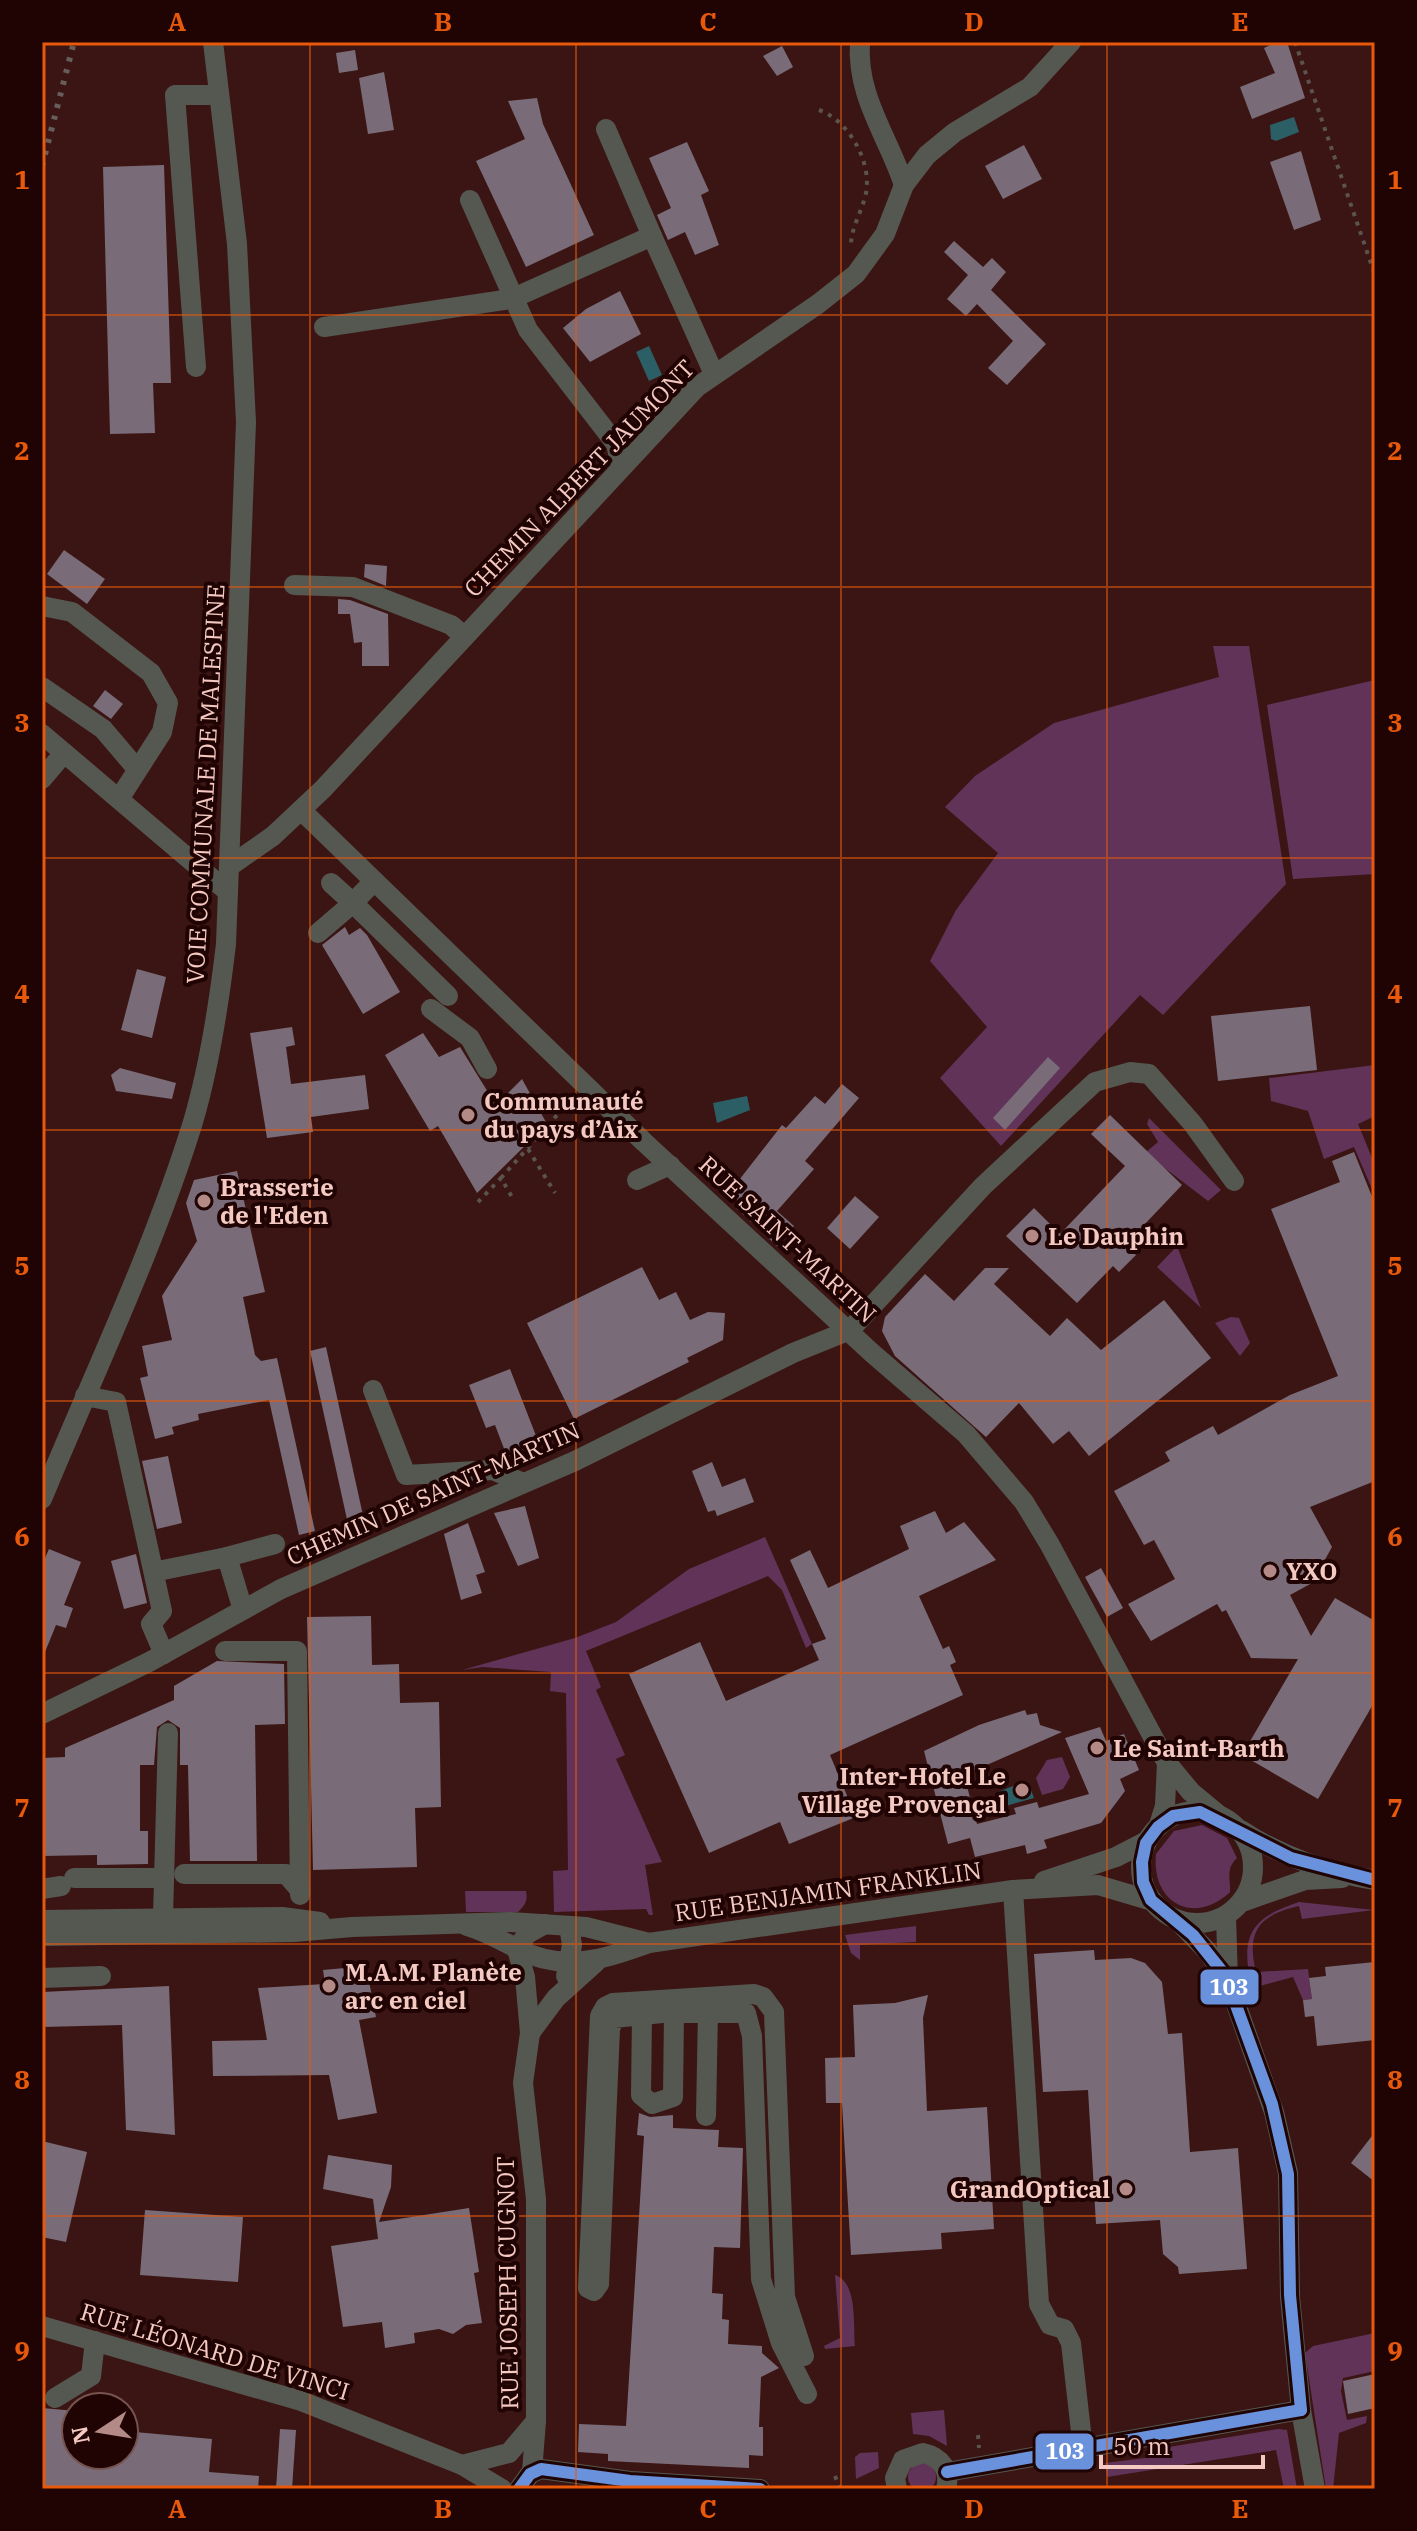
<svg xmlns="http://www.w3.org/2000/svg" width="1417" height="2531" font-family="'IBM Plex Serif',serif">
<rect width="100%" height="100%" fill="#3b1513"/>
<g fill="#613359">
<polygon points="1213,646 1249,646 1286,884 1163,1015 1140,995 1001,1146 940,1078 987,1027 930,961 956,910 998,853 945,807 975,776 1054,723 1219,677"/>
<polygon points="1375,680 1375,874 1293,879 1267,705"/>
<polygon points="1375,1065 1375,1116 1358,1124 1375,1165 1375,1196 1354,1147 1324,1159 1308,1111 1271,1101 1269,1078"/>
<polygon points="1149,1118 1221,1190 1208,1201 1145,1153 1158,1142 1147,1124"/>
<polygon points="1177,1246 1201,1308 1157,1267"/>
<polygon points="1231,1317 1239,1318 1250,1343 1240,1356 1215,1323"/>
<polygon points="765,1537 812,1644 806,1648 782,1590 768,1576 586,1651 601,1687 596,1690 625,1755 616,1759 662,1862 645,1865 653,1915 649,1915 646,1909 554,1912 553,1871 568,1870 566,1693 550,1691 551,1672 482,1667 462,1670 575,1638 616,1622 689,1569"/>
<polygon points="1062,1757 1070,1777 1063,1789 1042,1795 1036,1778 1047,1760"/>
<path d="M1202,1825L1227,1838L1237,1858C1225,1869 1231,1880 1230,1892C1194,1926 1151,1903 1156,1854L1174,1831Z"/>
<path d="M465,1891H526C528,1901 525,1905 518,1912H466Z"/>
<path d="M1299,1902L1374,1910L1302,1919L1299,1906C1259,1915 1246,1931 1256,1972L1308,1969L1312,1999L1303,2000L1293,1977L1252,1988C1240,1937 1249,1918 1299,1902Z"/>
<polygon points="916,1926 916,1942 860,1945 860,1960 851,1953 845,1935"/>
<path d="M835,2275C858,2282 853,2326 855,2346L825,2349L824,2346L840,2338Z"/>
<polygon points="1375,2333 1375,2371 1343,2378 1341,2391 1347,2420 1367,2416 1366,2423 1339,2433 1333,2489 1326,2489 1305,2353 1313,2346"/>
<polygon points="944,2410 947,2446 929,2436 913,2434 911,2413"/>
<polygon points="1278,2429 1287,2430 1297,2489 1284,2489 1276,2450 1107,2477 1105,2463 1169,2455 1169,2447"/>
<polygon points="878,2452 879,2468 856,2479 855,2457 860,2453"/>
<circle cx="922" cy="2477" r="14"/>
</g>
<g fill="#2c5e66">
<polygon points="1294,117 1299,132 1276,141 1271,139 1270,125"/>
<polygon points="649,346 662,375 649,381 636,352"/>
<polygon points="747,1096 750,1110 717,1123 713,1103"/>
<polygon points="1023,1782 1024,1785 1029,1784 1034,1798 1002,1807 998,1792"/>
</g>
<g fill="#796c78">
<polygon points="1277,42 1287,42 1305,98 1252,119 1240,87 1275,73 1264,48"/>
<polygon points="782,46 793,67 777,76 763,56"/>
<polygon points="355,50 358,70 339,73 336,53"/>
<polygon points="384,72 394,130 368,134 359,78"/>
<polygon points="537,98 543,124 594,235 526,267 476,161 525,139 508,101"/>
<polygon points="687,142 709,191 701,195 719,245 695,255 685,232 668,240 657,215 671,208 649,158"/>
<polygon points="1024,145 1042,179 1003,199 985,166"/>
<polygon points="1301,151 1321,220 1294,230 1270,162"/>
<polygon points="164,165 171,383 153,383 155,433 110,434 103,167"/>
<polygon points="954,241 983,267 992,258 1006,272 991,290 1046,344 1007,385 988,368 1013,341 977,304 966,316 947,299 968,275 944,252"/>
<polygon points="620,291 641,334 590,362 563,328 586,309"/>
<polygon points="64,550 105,579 87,604 47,574"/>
<polygon points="365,564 387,566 386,586 364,577"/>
<polygon points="338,599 350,600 388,614 389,666 362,666 362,642 354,643 350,614 338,614"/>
<polygon points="105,690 123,704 111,719 93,706"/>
<polygon points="345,927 349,935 360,928 367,935 400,992 363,1014 322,945"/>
<polygon points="137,969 166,977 152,1038 121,1030"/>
<polygon points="1310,1006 1317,1070 1218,1081 1211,1016"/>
<polygon points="292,1027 295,1045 286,1047 291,1084 365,1075 369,1109 311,1117 313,1132 267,1138 250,1033"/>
<polygon points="423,1033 439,1057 460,1047 496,1105 522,1079 547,1124 477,1193 438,1126 430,1131 385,1055"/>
<polygon points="1048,1057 1060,1068 1005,1130 993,1118"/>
<polygon points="120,1068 176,1083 172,1099 116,1091 111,1075"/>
<polygon points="842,1084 859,1098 805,1161 814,1169 777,1211 794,1226 777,1246 736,1208 741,1203 729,1193 782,1125 786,1128 815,1096 825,1104"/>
<polygon points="1110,1115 1182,1185 1143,1226 1147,1230 1129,1248 1136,1255 1119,1272 1113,1266 1077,1303 1006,1236 1034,1208 1060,1234 1125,1166 1091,1134"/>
<polygon points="1354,1152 1375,1204 1375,1481 1310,1507 1332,1547 1312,1583 1290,1595 1311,1636 1335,1598 1375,1621 1375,1701 1318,1799 1242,1755 1298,1659 1251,1658 1226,1610 1222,1612 1217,1604 1151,1641 1128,1604 1175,1579 1154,1540 1144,1545 1114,1491 1170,1461 1165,1452 1213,1426 1218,1435 1290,1395 1338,1376 1271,1209 1340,1182 1332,1161"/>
<polygon points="237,1171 265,1292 243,1297 255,1355 261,1361 277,1358 315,1531 299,1535 269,1400 198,1414 199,1420 172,1427 174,1434 155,1439 140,1378 148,1376 142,1346 172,1340 162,1296 197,1241 186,1203 194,1180"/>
<polygon points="855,1196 879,1217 850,1249 827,1228"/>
<polygon points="642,1267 659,1300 676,1292 690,1320 708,1312 725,1313 723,1340 687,1358 689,1362 574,1419 527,1323"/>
<polygon points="985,1268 1009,1268 994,1284 1050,1336 1067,1318 1101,1350 1164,1300 1211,1358 1089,1456 1069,1431 1053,1444 1019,1403 986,1437 895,1356 882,1331 885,1317 925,1274 954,1301"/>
<polygon points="326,1347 364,1520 348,1524 310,1351"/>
<polygon points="510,1369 540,1446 508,1459 495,1425 486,1428 469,1385"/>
<polygon points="168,1456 182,1523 157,1529 142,1461"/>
<polygon points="712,1462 722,1487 745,1478 754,1502 717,1516 715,1510 708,1512 692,1471"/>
<polygon points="525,1506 539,1558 518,1566 494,1513"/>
<polygon points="935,1511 946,1533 964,1522 996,1560 919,1596 943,1649 949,1646 956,1662 950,1665 963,1695 830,1755 856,1817 789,1844 780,1822 709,1853 629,1674 700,1642 726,1701 819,1660 812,1644 826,1639 790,1560 810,1550 828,1588 909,1549 900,1526"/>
<polygon points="468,1523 485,1572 476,1575 482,1593 461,1600 444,1534"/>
<polygon points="49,1549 81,1562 64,1605 73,1608 66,1628 56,1625 43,1657 42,1565"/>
<polygon points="136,1554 147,1603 124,1609 111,1561"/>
<polygon points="1101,1568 1123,1608 1107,1617 1085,1577"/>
<polygon points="371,1616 372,1665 399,1664 400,1703 439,1702 441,1807 415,1808 417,1867 313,1870 307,1617"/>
<polygon points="217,1661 284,1664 285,1724 255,1725 257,1861 190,1861 188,1765 180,1765 180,1728 168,1720 157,1727 154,1765 140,1765 140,1831 148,1831 148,1864 97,1865 97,1855 42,1856 42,1758 65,1757 65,1748 174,1700 174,1686"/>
<polygon points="1025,1710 1027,1715 1037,1713 1040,1725 1062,1732 964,1775 977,1824 1016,1814 1014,1808 1037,1802 1039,1808 1089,1794 1065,1738 1100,1727 1106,1741 1124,1734 1139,1770 1120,1779 1125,1791 1101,1823 1044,1840 1047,1848 1027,1854 1025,1845 975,1857 970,1838 948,1844 924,1751 979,1725"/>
<polygon points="1094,1950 1095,1960 1131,1958 1145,1963 1162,1982 1168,2034 1182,2033 1190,2152 1238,2148 1247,2269 1179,2274 1178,2267 1163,2254 1160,2220 1096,2224 1088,2090 1043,2092 1034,1954"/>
<polygon points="1375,1962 1375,2040 1317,2046 1314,2016 1305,2017 1303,2000 1312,1999 1309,1978 1326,1976 1325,1967"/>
<polygon points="366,1966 376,2017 359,2020 377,2113 338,2120 329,2075 213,2076 212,2041 267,2040 258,1988 325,1984 323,1970"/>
<polygon points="169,1986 175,2135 126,2130 122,2025 42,2027 42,1992"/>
<polygon points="928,1995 923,2018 927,2111 987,2107 994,2229 941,2233 942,2249 851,2255 842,2103 826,2103 825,2058 855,2057 853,2005 895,2003"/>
<polygon points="639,2113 650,2117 673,2115 673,2128 719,2130 718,2147 743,2148 740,2248 714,2247 712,2293 723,2294 722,2319 729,2320 728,2344 762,2346 762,2353 779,2368 761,2377 759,2427 763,2427 763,2456 749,2455 749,2468 608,2461 608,2454 578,2452 579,2424 626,2426 644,2136 637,2135"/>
<polygon points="1375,2132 1375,2182 1351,2163"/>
<polygon points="42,2141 87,2152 66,2242 42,2237"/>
<polygon points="328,2155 392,2165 391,2187 379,2222 469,2208 479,2272 474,2273 482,2323 466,2325 453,2334 439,2329 414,2333 415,2343 385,2348 382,2322 343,2327 331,2246 378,2239 373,2199 323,2189"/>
<polygon points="145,2210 243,2217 238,2282 140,2275"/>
<polygon points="1375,2374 1375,2408 1348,2414 1343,2381"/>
<polygon points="42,2408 76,2411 76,2455 124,2455 124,2431 212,2439 209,2472 259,2476 258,2489 42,2489"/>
<polygon points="280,2429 296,2430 292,2489 276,2489"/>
</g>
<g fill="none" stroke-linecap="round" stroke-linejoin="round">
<g stroke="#5b534e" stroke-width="4" stroke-dasharray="4 6" stroke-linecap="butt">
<polyline points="1295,42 1375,275"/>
<path d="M819,110C848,120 872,161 866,193C862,212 850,229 851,248"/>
<polyline points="528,1149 555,1193"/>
<polyline points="501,1178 566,1105"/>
<polyline points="478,1202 501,1178 513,1199"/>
<polyline points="978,2435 979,2448"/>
<polyline points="835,2476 840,2489"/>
</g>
<g stroke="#555851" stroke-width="20">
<path d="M860,42C856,96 888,136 904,185"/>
<polyline points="470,200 528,330 616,444 621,466"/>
<polyline points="652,236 714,374"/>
<polyline points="324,327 511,299 652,236 606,129"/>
<polyline points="196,367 175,95 219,95"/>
<polyline points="294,585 353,587 451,625 464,636"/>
<polyline points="42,606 72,612 151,673 168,703 162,732 119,799"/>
<polyline points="42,687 103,729 137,769"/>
<polyline points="42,734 228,892"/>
<polyline points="42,779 64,753"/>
<polyline points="301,810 644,1142 872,1353 966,1434 1024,1502 1050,1545 1167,1763 1191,1792 1220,1816"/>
<polyline points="230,866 273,836 323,789 697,387 818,304 856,274 885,234 904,185 927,155 955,132 1030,87 1071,42"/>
<polyline points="331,883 353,903 374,881"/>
<polyline points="318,933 353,903 448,996"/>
<polyline points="431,1009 470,1038 487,1069"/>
<polyline points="637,1180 670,1165"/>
<polyline points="373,1390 406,1475 493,1470 523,1483"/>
<polyline points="85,1396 116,1402 162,1611 151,1624 164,1654"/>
<path d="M42,1499C93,1375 153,1251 193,1122C210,1064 219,1004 226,944L246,422L237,244L213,42"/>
<polyline points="227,1557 275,1544"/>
<polyline points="163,1570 227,1557 243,1610"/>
<polyline points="225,1651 297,1651 300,1890"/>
<polyline points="42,1714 149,1662 281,1589 575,1461 793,1353 850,1330 983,1186 1095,1082 1130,1072 1149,1074 1193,1124 1234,1181"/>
<circle cx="1197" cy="1867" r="56"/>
<polyline points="1159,1825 1165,1806 1167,1763"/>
<path d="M1241,1830C1280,1856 1329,1873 1375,1880"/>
<polyline points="184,1874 286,1874 300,1890 300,1895"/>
<polyline points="74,1878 164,1878"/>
<polyline points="1044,1881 1116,1857 1147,1841"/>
<polyline points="42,1889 61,1886"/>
<polyline points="1013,1890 1039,2304 1050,2325 1064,2329 1071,2343 1083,2449"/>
<polyline points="1242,1902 1305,1880 1342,1878"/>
<polyline points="1226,1916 1228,1981 1274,2112 1288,2173 1290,2297 1301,2410 1315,2489"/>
<polyline points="163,1917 168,1733"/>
<polyline points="42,1920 282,1917 320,1922"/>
<polyline points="1178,1921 1208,1952 1227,1979"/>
<path d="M467,1926C487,1932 500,1940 518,1949C564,1973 604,1959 649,1943L1013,1890L1098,1885L1152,1901"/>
<polyline points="42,1936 294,1932 352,1927 510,1922 586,1927 649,1943"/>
<polyline points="566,1976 572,1945 569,1926"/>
<polyline points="42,1978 101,1976"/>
<polyline points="642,2014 641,2095 652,2104 673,2097 674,2012"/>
<polyline points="530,2033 556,1998 596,1962"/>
<polyline points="706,2116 708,2011"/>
<polyline points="42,2326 301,2401 462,2465 502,2489"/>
<polyline points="804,2356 785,2297 774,2012 763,1997 754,1994 613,2003 605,2007 600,2016 588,2288 594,2291 599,2284 610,2029 614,2018 662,2013 746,2013 752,2036 761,2279 781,2343 807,2394"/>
<polyline points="55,2398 91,2376 95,2341"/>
<polyline points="462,2465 509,2453 536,2421"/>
<polyline points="532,2472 536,2421 536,2199 523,2083 530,2033 525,1977 517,1949 527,1934 545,1924"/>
<polyline points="947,2472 1301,2410"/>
<polyline points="519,2489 530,2474 541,2469 630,2481 760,2489"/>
<path d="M897,2489L895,2478L903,2460L923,2453C941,2457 951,2470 946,2489"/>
</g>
<polyline stroke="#665e5a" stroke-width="6" stroke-dasharray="4 8" stroke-linecap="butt" points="42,166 74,42"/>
<defs>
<g id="bus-1">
<polyline points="1301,2410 1290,2295 1288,2174 1272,2104 1225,1975 1193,1935 1151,1900 1143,1882 1142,1862 1146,1843 1158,1827 1173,1816 1200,1812 1291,1858 1375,1880"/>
<polyline points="947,2472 1301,2410"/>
<polyline points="519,2489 530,2474 541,2469 630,2481 760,2489"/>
</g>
</defs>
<use href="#bus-1" stroke="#200403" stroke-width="18"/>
<use href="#bus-1" stroke="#6a91db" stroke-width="12"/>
</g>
<path fill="none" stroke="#e8590c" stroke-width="2" stroke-opacity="0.55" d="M310,42V2489M576,42V2489M841,42V2489M1107,42V2489M42,315H1375M42,587H1375M42,858H1375M42,1130H1375M42,1401H1375M42,1673H1375M42,1944H1375M42,2216H1375"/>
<g fill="#b38a85" stroke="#200403" stroke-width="3">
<circle cx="468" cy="1115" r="8"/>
<circle cx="204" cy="1201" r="8"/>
<circle cx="1032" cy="1236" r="8"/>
<circle cx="1270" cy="1571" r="8"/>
<circle cx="1097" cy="1748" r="8"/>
<circle cx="1022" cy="1790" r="8"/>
<circle cx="329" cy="1986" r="8"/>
<circle cx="1126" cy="2189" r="8"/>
</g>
<g text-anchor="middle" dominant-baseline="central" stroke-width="8" stroke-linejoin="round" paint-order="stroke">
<g font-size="24" fill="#f4c9c2" stroke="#200403">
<text transform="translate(579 478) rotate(-46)">CHEMIN ALBERT JAUMONT</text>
<text transform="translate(205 784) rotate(-87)">VOIE COMMUNALE DE MALESPINE</text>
<text transform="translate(788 1239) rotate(43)">RUE SAINT-MARTIN</text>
<text transform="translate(433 1493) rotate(-24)">CHEMIN DE SAINT-MARTIN</text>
<text transform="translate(828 1891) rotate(-8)">RUE BENJAMIN FRANKLIN</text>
<text transform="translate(507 2283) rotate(-91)">RUE JOSEPH CUGNOT</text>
<text transform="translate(215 2351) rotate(17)">RUE LÉONARD DE VINCI</text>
</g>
<g font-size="24" font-weight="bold" fill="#f4c9c2" stroke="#200403" text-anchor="start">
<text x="484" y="1101">Communauté<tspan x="484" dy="28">du pays d’Aix</tspan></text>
<text x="220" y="1187">Brasserie<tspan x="220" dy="28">de l'Eden</tspan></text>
<text x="1048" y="1236">Le Dauphin</text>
<text x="1286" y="1571">YXO</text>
<text x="1113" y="1748">Le Saint-Barth</text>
<text x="1006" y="1776" text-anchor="end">Inter-Hotel Le<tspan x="1006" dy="28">Village Provençal</tspan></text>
<text x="345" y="1972">M.A.M. Planète<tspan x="345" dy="28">arc en ciel</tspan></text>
<text x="1110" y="2189" text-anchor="end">GrandOptical</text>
</g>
</g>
<g stroke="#200403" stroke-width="3">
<rect x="1199" y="1968" width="61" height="38" rx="8" fill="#6a91db"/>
<rect x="1034" y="2432" width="61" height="39" rx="8" fill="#6a91db"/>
</g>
<g font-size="22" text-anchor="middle" font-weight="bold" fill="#fff">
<text x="1229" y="1995">103</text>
<text x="1065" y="2459">103</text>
</g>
<rect width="1417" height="2531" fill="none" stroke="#200403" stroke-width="88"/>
<g transform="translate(100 2431) rotate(258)"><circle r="38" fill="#200403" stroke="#75534f" stroke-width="2"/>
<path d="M0-6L14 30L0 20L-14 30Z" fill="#b38a85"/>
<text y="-12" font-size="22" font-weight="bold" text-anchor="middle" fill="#f4c9c2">N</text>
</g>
<path d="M1101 2455v12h162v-12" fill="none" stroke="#f4c9c2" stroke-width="4"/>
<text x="1113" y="2455" font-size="24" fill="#f4c9c2" stroke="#200403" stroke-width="6" paint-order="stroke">50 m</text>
<rect x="44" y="44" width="1329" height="2443" fill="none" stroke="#e8590c" stroke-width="3"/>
<g font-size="26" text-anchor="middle" font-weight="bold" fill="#e8590c">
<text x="177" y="31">A</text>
<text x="443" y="31">B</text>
<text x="708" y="31">C</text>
<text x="974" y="31">D</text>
<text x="1240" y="31">E</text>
<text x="22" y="189">1</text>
<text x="1395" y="189">1</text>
<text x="22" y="460">2</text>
<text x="1395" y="460">2</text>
<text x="22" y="732">3</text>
<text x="1395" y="732">3</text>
<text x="22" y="1003">4</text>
<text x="1395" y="1003">4</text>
<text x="22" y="1275">5</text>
<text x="1395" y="1275">5</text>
<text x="22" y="1546">6</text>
<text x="1395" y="1546">6</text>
<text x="22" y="1817">7</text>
<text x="1395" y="1817">7</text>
<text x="22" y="2089">8</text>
<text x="1395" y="2089">8</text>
<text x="22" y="2360">9</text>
<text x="1395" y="2360">9</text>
<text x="177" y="2518">A</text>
<text x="443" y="2518">B</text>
<text x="708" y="2518">C</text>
<text x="974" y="2518">D</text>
<text x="1240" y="2518">E</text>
</g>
</svg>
